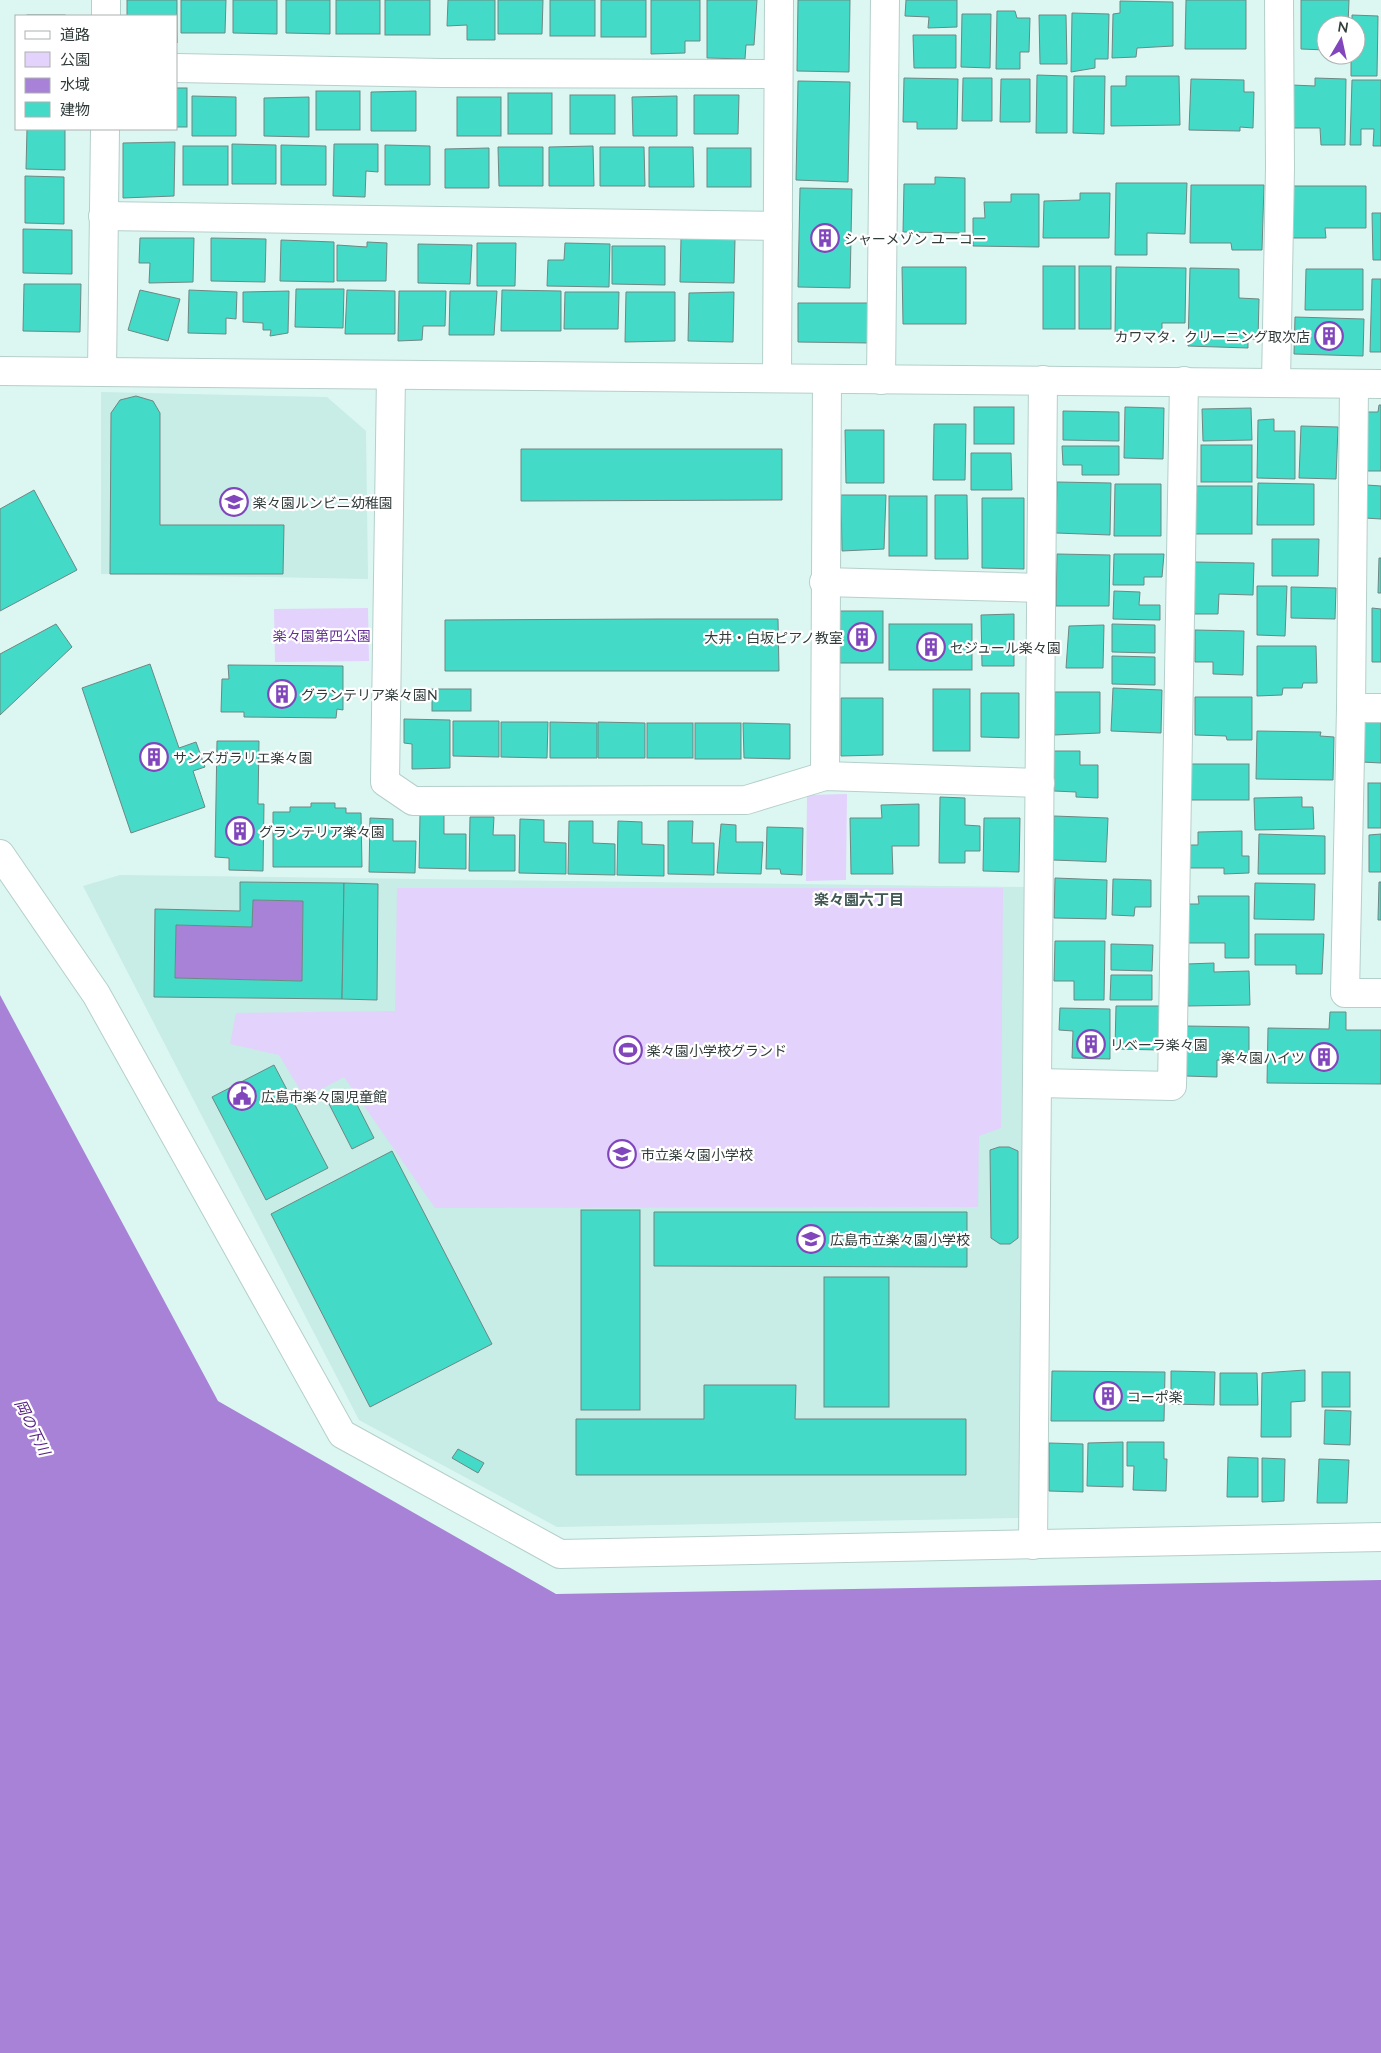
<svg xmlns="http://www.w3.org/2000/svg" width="1381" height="2053" font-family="Lato,'Noto Sans JP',sans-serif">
<rect width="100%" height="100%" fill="#dcf7f2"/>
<g fill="#c8ece6">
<polygon points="101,392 327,397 366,431 368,579 101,574"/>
<polygon points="120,875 1025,887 1021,1518 557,1527 359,1420 83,886"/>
</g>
<g fill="#e3d2fb">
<polygon points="368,608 369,661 275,662 274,609"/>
<polygon points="847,794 846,880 806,881 807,795"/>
<polygon points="397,888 1003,888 1001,1128 979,1136 978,1207 435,1208 344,1077 305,1098 279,1055 230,1044 236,1013 395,1011"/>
</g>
<g fill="#a882d6">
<polygon points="253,900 303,901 302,981 175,978 176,925 251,927"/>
<polygon points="0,995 218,1401 556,1594 1381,1580 1381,2053 0,2053"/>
</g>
<g fill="#43dac7" stroke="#6e8783" fill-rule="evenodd">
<polygon points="127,0 177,0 177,43 176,16 127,16"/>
<polygon points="181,0 226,0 225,33 181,33"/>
<polygon points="233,0 277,0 277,34 233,33"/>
<polygon points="286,0 330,0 330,34 286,33"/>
<rect x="336" y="0" width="44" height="34"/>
<rect x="385" y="0" width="45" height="35"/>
<polygon points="448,0 495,0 495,40 467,40 467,25 447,26"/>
<polygon points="498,0 543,0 542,34 498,34"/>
<rect x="550" y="0" width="45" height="36"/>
<rect x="601" y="0" width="45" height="37"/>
<polygon points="651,0 700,0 700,41 685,41 685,53 651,54"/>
<polygon points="707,0 757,0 754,45 746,45 745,59 707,58"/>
<polygon points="798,0 850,0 849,72 797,71"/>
<polygon points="906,0 957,0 957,27 928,28 929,17 905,16"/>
<polygon points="1186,0 1246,0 1246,49 1185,49"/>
<polygon points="1301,0 1349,0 1348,25 1326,25 1326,50 1301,49"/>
<polygon points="1120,1 1173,2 1173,46 1137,48 1136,57 1112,58 1113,14 1120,13"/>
<polygon points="997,11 1015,11 1017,18 1030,18 1029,52 1020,52 1020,69 996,69"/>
<polygon points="1072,13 1109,14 1108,59 1095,59 1095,68 1071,72"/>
<polygon points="962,14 991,14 990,68 961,67"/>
<rect x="27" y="15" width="38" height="1"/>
<polygon points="1039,15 1066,15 1067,64 1040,64"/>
<polygon points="1352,15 1378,16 1377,76 1351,76 1351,55 1356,55 1356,25 1352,25"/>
<polygon points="913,35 956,35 956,68 914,68"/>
<polygon points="1037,75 1067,76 1067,133 1036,133"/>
<polygon points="1074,76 1105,76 1104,134 1073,133"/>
<polygon points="1126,76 1179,76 1180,125 1111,126 1111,86 1126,86"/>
<polygon points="904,78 958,79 957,129 917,129 917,122 903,122"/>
<polygon points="963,78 992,78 992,121 962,121"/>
<polygon points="1315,78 1346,79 1345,145 1321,145 1320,128 1292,128 1292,85 1315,86"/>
<polygon points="1001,79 1030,79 1030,122 1000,122"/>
<polygon points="1191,79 1244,80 1244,92 1254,92 1253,128 1240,127 1240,131 1189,130"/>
<polygon points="1352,80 1381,80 1381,146 1373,146 1374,129 1361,129 1361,145 1350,145"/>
<polygon points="798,81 850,82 848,182 796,180"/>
<rect x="176" y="88" width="11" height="39"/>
<rect x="316" y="91" width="44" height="39"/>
<polygon points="416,91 416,131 371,131 371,92"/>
<rect x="508" y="93" width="44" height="41"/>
<rect x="570" y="95" width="45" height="39"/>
<polygon points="694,95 739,95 738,134 694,134"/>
<polygon points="192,96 236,97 236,136 192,136"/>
<polygon points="677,96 677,136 633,136 632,97"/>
<polygon points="309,97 309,137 264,136 264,98"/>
<rect x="457" y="97" width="44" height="39"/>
<polygon points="27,129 65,129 65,170 26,169"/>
<polygon points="175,142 174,196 123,198 123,143"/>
<polygon points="232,144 276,145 276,184 232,184"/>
<polygon points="334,144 378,144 378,172 366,171 365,197 333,196"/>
<polygon points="281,145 326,146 326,185 281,185"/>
<polygon points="385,145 430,146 430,185 385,185"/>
<rect x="183" y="146" width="45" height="39"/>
<polygon points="593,146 594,186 549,186 549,147"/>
<polygon points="498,147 543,147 543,186 499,186"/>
<polygon points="600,147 644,147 645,186 600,186"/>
<polygon points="649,147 693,147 694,187 649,187"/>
<polygon points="489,148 489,188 445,188 445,149"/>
<rect x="707" y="148" width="44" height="39"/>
<polygon points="25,176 64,177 64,224 25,223"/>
<polygon points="935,177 965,178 965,233 903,232 904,184 935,184"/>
<polygon points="1116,183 1187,183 1185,234 1147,233 1147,255 1115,255"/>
<polygon points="1191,185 1264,185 1262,250 1232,250 1231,243 1190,243"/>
<polygon points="1292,186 1366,186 1366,228 1325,228 1326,238 1292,238"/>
<polygon points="800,188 852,189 850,288 798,287"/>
<polygon points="1080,193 1110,193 1109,238 1043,238 1044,201 1080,200"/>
<polygon points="1011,194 1039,194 1039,247 973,246 973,218 985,218 984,202 1011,202"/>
<polygon points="1372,213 1381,213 1381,260 1373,260"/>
<polygon points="23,229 72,230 72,274 23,273"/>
<polygon points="140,238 194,238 193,282 149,283 150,263 139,263"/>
<polygon points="211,238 266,239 265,282 211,281"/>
<polygon points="681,238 735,239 734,283 680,282"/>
<polygon points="281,240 334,242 334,282 280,281"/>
<polygon points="367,242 387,243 386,281 337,281 337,245 367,247"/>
<polygon points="477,243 516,243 515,286 477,286"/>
<polygon points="565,243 610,244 609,287 547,286 548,260 564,260"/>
<polygon points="418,244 472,245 470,284 418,283"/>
<polygon points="612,246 665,246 665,285 612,284"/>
<rect x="1043" y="266" width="32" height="63"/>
<rect x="1079" y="266" width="32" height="63"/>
<polygon points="902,267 966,267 966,324 903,324"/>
<polygon points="1116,267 1186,268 1185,323 1162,323 1162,335 1115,334"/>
<polygon points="1190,268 1239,269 1239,298 1259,299 1258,339 1248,339 1248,348 1188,346"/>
<polygon points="1306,269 1363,269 1363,310 1305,310"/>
<polygon points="1372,279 1381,279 1381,352 1370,352"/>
<polygon points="24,284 81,284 80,332 23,331"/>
<polygon points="296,289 344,289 343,328 295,327"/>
<polygon points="140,290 180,299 168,341 128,330"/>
<polygon points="189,290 237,292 236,319 226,318 226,334 188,333"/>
<polygon points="347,290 395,291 395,334 345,334"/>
<polygon points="502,290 561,291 561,331 501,331"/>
<polygon points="289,291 288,333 270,336 271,330 263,330 263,323 243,322 243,292"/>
<polygon points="399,291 446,291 445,326 423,326 422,340 398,341"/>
<polygon points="450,291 497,291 494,335 449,335"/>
<polygon points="565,292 619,292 618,329 564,329"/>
<polygon points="626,292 675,292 675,341 625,342"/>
<polygon points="734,292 733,342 688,341 689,293"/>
<polygon points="798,303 871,303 870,343 798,342"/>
<polygon points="1295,317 1364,319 1363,356 1294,354"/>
<polygon points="136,396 153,401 160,413 160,525 284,525 283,574 110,574 111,413 120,400"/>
<polygon points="1379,405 1381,405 1381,471 1367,471 1367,412 1378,412"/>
<rect x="974" y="407" width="40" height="37"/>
<polygon points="1125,407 1164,408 1163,459 1124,458"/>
<polygon points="1251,408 1252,440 1203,441 1202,409"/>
<polygon points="1063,411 1119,412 1119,441 1063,440"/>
<polygon points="1274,419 1274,431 1295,431 1295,479 1257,478 1258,420"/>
<polygon points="934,424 966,424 965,480 933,480"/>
<polygon points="1301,426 1338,427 1336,479 1299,478"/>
<polygon points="845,430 884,430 884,483 846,483"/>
<rect x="1201" y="445" width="51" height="37"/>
<polygon points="1062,446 1119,446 1119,475 1082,475 1082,465 1063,465"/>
<polygon points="521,449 782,449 782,500 521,501"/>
<polygon points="971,453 1011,453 1012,490 971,490"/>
<polygon points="1057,482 1111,483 1110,535 1056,533"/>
<polygon points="1258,483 1314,484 1314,525 1257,525"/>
<polygon points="1115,484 1161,484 1161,536 1114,536"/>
<polygon points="1367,485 1381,486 1381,519 1365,518"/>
<rect x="1194" y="486" width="58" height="48"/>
<polygon points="34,490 77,570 0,611 0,509"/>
<polygon points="841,495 886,495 884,549 842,551"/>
<polygon points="935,495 967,495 968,559 935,559"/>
<rect x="889" y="496" width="38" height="60"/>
<polygon points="982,498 1024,498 1024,569 982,568"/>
<polygon points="1272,539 1319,539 1318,576 1272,576"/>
<polygon points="1057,554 1110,555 1109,606 1056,606"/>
<polygon points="1114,554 1164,554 1162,577 1144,577 1144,585 1113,585"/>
<polygon points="1379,558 1381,558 1381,593 1378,593"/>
<polygon points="1194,562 1254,563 1253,595 1219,594 1218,614 1193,614"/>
<polygon points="1257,586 1287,586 1285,636 1257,635"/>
<polygon points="1291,587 1336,588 1335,619 1291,618"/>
<polygon points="1114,591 1140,592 1139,605 1160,605 1160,620 1113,619"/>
<polygon points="1372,608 1381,609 1381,662 1372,662"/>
<rect x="840" y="611" width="43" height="52"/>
<polygon points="1014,614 1014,666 982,666 981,615"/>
<polygon points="660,619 778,619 779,671 445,671 445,620"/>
<polygon points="56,624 72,647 0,715 0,654"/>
<rect x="889" y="624" width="83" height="46"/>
<polygon points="1112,624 1155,625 1155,653 1112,652"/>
<polygon points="1104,625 1103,668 1066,668 1069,626"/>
<polygon points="1195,630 1244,631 1243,675 1213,674 1213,662 1195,662"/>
<polygon points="1257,646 1316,646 1317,683 1303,683 1302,688 1283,688 1282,695 1257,696"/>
<polygon points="1112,656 1155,657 1155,685 1112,684"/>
<polygon points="150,664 179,748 196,742 205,767 193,771 205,807 131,833 82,688"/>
<polygon points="228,665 343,666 343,710 337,709 336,718 244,717 244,712 221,712 222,679 229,679"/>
<polygon points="1113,688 1162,690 1161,733 1111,731"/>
<rect x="432" y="689" width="39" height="22"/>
<rect x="933" y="689" width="37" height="62"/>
<polygon points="1055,692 1100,692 1100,733 1054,735"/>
<polygon points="981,693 1019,693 1019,738 981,737"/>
<polygon points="1195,697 1252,697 1252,740 1227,740 1226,736 1195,735"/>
<polygon points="841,698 883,698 883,755 841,756"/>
<polygon points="404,719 450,720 450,768 412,769 412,744 404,743"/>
<polygon points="1363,719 1381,719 1381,763 1362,762"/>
<polygon points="453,721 499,721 499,757 453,756"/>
<polygon points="501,722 548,722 547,758 501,757"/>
<polygon points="550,722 597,723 597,758 550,758"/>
<polygon points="598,722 645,723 645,758 598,758"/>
<rect x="647" y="723" width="46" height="35"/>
<rect x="695" y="723" width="46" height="36"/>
<polygon points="743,723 790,724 790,759 744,758"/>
<polygon points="1257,731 1321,732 1320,736 1334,737 1333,780 1256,779"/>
<polygon points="217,741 259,741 258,804 264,804 263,871 229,870 229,858 215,857"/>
<polygon points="1054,751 1080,751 1080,765 1098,765 1098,798 1076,797 1076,792 1054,791"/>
<rect x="1191" y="764" width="58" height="36"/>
<rect x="1368" y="783" width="13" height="45"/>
<polygon points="940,797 965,798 965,825 980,826 980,851 965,851 965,863 939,863"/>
<polygon points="1302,797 1302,807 1313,807 1314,829 1255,830 1254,798"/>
<polygon points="311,803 335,803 335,808 346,808 346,813 361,813 362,867 273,867 273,812 290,812 290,807 311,807"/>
<polygon points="919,804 919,846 892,846 893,874 851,874 850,818 882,818 881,805"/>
<polygon points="420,814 444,815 444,834 466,834 466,869 419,868"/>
<polygon points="1054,816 1108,818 1106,862 1053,860"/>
<polygon points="470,817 494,817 493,835 515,835 515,871 469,871"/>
<polygon points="370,818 393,819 393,841 416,841 415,873 369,872"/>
<polygon points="984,818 1020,818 1019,872 983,871"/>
<polygon points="520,819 544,820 544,842 566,843 566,874 519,873"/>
<polygon points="569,821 593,821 593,843 615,844 615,875 568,874"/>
<polygon points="618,821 642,822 642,844 664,845 664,876 617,875"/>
<polygon points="668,821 693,821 692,843 714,843 714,875 668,874"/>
<polygon points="721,824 736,825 736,842 763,842 761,874 717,873"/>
<polygon points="767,827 803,828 802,875 781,874 780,869 766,869"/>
<polygon points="1242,831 1242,856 1249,856 1249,873 1224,874 1224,868 1188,868 1188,845 1198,845 1198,832"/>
<polygon points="1259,834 1325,836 1325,874 1258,874"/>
<polygon points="1381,834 1381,872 1369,872 1369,835"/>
<polygon points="1055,878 1107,880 1106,919 1054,918"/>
<polygon points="1113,879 1151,880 1151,907 1135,907 1134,916 1112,915"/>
<path d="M240,882L344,883L342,999L154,997L155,909L240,911ZM253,900L303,901L302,981L175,978L176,925L252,927Z"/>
<polygon points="1379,882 1381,882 1381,920 1378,920"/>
<polygon points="344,883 378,884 377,1000 342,999"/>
<polygon points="1255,883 1315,884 1314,920 1254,919"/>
<polygon points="1198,896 1249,896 1249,958 1225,958 1225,943 1187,943 1187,911 1189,911 1189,904 1199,904"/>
<polygon points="1255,934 1324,934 1322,974 1296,974 1296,965 1255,965"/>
<polygon points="1055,941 1105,941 1104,1000 1074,1000 1074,981 1054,981"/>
<polygon points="1111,944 1153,945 1152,971 1111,970"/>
<polygon points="1214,963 1214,972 1249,971 1250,1005 1188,1006 1187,964"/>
<polygon points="1111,975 1152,975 1152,1000 1110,1000"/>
<polygon points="1116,1006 1161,1006 1160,1050 1115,1049"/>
<polygon points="1060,1008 1110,1009 1110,1059 1072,1058 1073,1031 1059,1030"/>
<polygon points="1330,1012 1346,1012 1346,1030 1381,1030 1381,1084 1267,1083 1268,1028 1329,1029"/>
<polygon points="1186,1026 1249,1027 1249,1061 1217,1060 1217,1077 1186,1076"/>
<polygon points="274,1065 328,1168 266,1200 212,1097"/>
<polygon points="350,1091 374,1138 352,1149 328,1102"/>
<polygon points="999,1147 1009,1147 1018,1151 1018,1238 1010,1244 1000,1244 991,1238 990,1150"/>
<polygon points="392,1151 492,1344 370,1407 271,1214"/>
<rect x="581" y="1210" width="59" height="200"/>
<polygon points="654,1212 967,1212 967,1267 654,1266"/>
<rect x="824" y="1277" width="65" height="130"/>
<polygon points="1305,1370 1305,1401 1291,1402 1291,1437 1261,1437 1262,1373"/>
<polygon points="1052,1371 1165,1372 1164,1421 1051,1421"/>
<polygon points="1171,1371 1215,1372 1214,1405 1171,1404"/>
<rect x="1322" y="1372" width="28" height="35"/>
<polygon points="1220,1373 1257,1373 1258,1405 1220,1405"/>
<polygon points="704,1385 796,1385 795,1419 966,1419 966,1475 576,1475 576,1419 704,1419"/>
<polygon points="1325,1410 1351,1411 1350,1445 1324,1444"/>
<polygon points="1123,1442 1123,1487 1087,1486 1088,1443"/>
<polygon points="1127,1442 1164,1442 1164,1459 1167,1459 1166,1491 1133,1490 1134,1466 1127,1466"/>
<polygon points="1049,1443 1083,1444 1083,1492 1049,1491"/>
<polygon points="458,1449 484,1463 478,1473 452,1458"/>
<polygon points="1228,1457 1258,1458 1258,1497 1227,1497"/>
<polygon points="1262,1458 1285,1459 1284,1501 1262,1502"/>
<polygon points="1319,1459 1349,1460 1347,1503 1317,1503"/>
</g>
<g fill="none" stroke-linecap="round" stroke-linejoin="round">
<defs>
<g id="minor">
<polyline points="106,0 106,16"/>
<polyline points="176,68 442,73 778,74"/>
<polyline points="103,216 778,226"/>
<polyline points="102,372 105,129"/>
<polyline points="391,375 385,782 413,801 746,800 825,776 1040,783"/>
<polyline points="777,378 779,0"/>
<polyline points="881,380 885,0"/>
<polyline points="1276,382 1280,168 1279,0"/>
<polyline points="1354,384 1351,708 1345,993 1381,993"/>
<polyline points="824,582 1041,588"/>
<polyline points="1351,708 1381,708"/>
<polyline points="825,776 827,379"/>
<polyline points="0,854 96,994 342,1434 560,1554 1381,1537"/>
<polyline points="1038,1083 1172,1086 1184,381"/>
<polyline points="1033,1545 1043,380"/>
</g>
<polyline id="tertiary" points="0,371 1381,384"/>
</defs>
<use href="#minor" stroke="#b5cfca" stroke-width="30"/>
<use href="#tertiary" stroke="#b5cfca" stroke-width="30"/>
<use href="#minor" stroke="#fff" stroke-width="28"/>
<use href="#tertiary" stroke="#fff" stroke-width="28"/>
</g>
<defs>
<symbol id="building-ring" viewBox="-11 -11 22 22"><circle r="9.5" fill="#fff" stroke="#8146bc" stroke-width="1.5"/><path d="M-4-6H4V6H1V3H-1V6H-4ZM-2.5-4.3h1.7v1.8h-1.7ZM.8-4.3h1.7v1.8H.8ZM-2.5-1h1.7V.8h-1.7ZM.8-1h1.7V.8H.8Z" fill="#8146bc"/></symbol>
<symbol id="school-ring" viewBox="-11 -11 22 22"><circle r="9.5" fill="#fff" stroke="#8146bc" stroke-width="1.5"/><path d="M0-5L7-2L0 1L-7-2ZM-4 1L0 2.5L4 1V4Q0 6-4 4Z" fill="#8146bc"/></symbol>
<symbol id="stadium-ring" viewBox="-11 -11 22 22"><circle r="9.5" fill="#fff" stroke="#8146bc" stroke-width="1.5"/><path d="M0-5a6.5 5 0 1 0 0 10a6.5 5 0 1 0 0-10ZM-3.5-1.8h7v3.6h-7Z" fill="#8146bc"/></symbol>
<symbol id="civic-ring" viewBox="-11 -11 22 22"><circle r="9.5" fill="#fff" stroke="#8146bc" stroke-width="1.5"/><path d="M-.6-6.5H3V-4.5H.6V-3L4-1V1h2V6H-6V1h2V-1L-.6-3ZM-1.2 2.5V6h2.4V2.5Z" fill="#8146bc"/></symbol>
</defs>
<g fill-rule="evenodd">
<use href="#building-ring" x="809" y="222" width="32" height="32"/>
<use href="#building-ring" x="1313" y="320" width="32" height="32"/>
<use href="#school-ring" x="218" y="486" width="32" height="32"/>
<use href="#building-ring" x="846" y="621" width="32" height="32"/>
<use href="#building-ring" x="915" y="631" width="32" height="32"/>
<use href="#building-ring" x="266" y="678" width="32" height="32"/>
<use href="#building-ring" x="138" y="741" width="32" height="32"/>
<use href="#building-ring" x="224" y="815" width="32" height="32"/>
<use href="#building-ring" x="1075" y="1028" width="32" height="32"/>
<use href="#stadium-ring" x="612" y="1034" width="32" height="32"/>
<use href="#building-ring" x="1308" y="1041" width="32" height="32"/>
<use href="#civic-ring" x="226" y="1080" width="32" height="32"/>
<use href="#school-ring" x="606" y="1138" width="32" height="32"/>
<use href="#school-ring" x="795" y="1223" width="32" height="32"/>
<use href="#building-ring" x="1092" y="1380" width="32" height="32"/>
</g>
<g text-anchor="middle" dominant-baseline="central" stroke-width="4.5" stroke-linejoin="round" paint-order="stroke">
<g font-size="14" fill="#313c3a" stroke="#fff" text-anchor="start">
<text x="844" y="238">シャーメゾン ユーコー</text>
<text x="1310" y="336" text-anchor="end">カワマタ．クリーニング取次店</text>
<text x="253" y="502">楽々園ルンビニ幼稚園</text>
<text x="843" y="637" text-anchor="end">大井・白坂ピアノ教室</text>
<text x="950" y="647">セジュール楽々園</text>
<text x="301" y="694">グランテリア楽々園N</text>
<text x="173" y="757">サンズガラリエ楽々園</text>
<text x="259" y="831">グランテリア楽々園</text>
<text x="1110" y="1044">リベーラ楽々園</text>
<text x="647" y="1050">楽々園小学校グランド</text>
<text x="1305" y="1057" text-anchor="end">楽々園ハイツ</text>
<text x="261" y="1096">広島市楽々園児童館</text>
<text x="641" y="1154">市立楽々園小学校</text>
<text x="830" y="1239">広島市立楽々園小学校</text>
<text x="1127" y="1396">コーポ楽</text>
</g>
<g font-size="14" fill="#653396" stroke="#fff">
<text x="322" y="635">楽々園第四公園</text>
</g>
<g font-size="15" font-weight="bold" fill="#405753" stroke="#fff">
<text x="859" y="899">楽々園六丁目</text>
</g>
<g font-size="15" font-style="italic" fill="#541f82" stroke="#fff">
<text transform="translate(33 1427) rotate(64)">岡の下川</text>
</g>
</g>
<rect x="15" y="15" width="162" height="115" fill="#ffffff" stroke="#adb1b0"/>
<rect x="25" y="31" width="25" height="8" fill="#ffffff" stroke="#adb1b0"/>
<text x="60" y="40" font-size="15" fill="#313c3a">道路</text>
<rect x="25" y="52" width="25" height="15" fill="#e3d2fb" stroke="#adb1b0"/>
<text x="60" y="65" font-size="15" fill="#313c3a">公園</text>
<rect x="25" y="78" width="25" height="15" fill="#a882d6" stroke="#adb1b0"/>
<text x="60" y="90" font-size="15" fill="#313c3a">水域</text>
<rect x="25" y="102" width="25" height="15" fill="#43dac7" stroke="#adb1b0"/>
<text x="60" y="115" font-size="15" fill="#313c3a">建物</text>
<g transform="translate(1341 40) rotate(9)"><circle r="24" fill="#ffffff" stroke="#adb1b0"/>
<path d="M0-4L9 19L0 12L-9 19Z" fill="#8146bc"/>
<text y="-8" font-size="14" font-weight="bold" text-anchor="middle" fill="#313c3a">N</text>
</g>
</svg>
